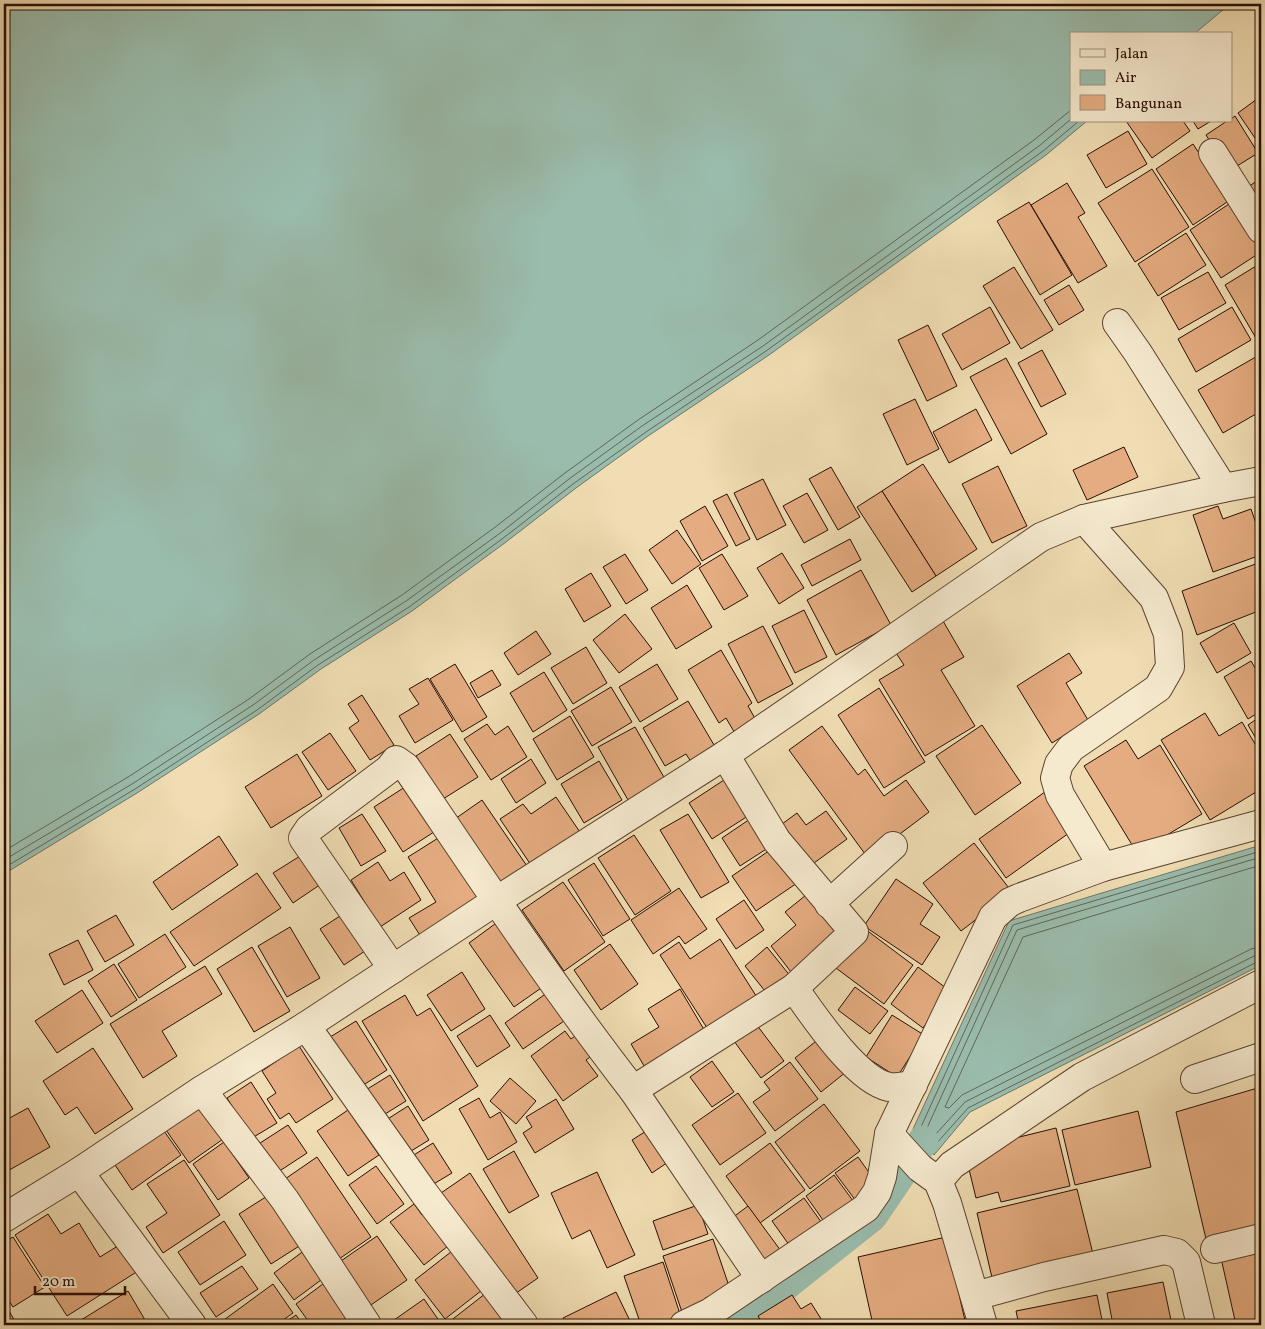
<svg xmlns="http://www.w3.org/2000/svg" width="1265" height="1329" font-family="Vollkorn,serif">
<rect width="100%" height="100%" fill="#f0ddb3"/>
<filter id="stains"><feTurbulence type="fractalNoise" baseFrequency=".004" numOctaves="4"/><feColorMatrix values="0 0 0 0 .2 0 0 0 0 .09 0 0 0 0 .02 0 0 0 .5 -.17"/></filter>
<radialGradient id="worn" r=".72"><stop offset=".6" stop-color="#630" stop-opacity="0"/><stop offset="1" stop-color="#630" stop-opacity=".3"/></radialGradient>
<g fill="#9abcac" stroke="#6d7668">
<polygon points="4,4 1230,4 1194,34 1071,34 1071,121 1087,121 1046,155 769,355 648,436 576,488 506,542 412,611 321,669 259,714 137,793 4,874"/>
<polygon points="1261,845 1261,965 970,1112 934,1155 913,1129 1009,921"/>
</g>
<g fill="none" stroke-linecap="round" stroke-linejoin="round">
<g stroke="#626558" stroke-width="1">
<polyline points="4,851 128,777 249,699 310,654 402,595 494,528 565,473 638,420 758,340 1034,140 1071,110"/>
<polyline points="1261,851 1013,925 920,1129 932,1144 935,1145 968,1108 1257,962 1261,961"/>
<polyline points="1261,857 1017,930 927,1128 932,1135 935,1135 965,1102 1254,956 1261,955"/>
<polyline points="4,860 132,784 253,705 314,660 406,601 499,534 569,479 642,426 763,346 1039,146 1071,119"/>
<polyline points="1261,865 1023,937 945,1107 949,1108 962,1095 1251,949 1261,947"/>
<polyline points="4,868 135,789 257,710 318,665 409,607 502,539 573,484 646,432 766,351 1043,151 1079,121"/>
</g>
<polyline stroke="#9abcac" stroke-width="31" points="735,1325 872,1216 923,1141"/>
</g>
<g fill="#e4ac80" stroke="#290e03">
<polygon points="1261,68 1261,80 1255,72"/>
<polygon points="1261,96 1261,147 1238,113"/>
<polygon points="1235,116 1258,153 1229,171 1206,135 1227,121 1231,121 1231,119"/>
<polygon points="1126,121 1183,121 1190,131 1152,158"/>
<polygon points="1193,121 1211,121 1198,129"/>
<polygon points="1128,131 1147,164 1106,188 1087,155"/>
<polygon points="1193,144 1230,200 1193,225 1156,169"/>
<polygon points="1152,169 1189,227 1135,262 1098,203"/>
<polygon points="1261,178 1261,207 1248,187"/>
<polygon points="1067,183 1085,213 1078,217 1107,266 1078,283 1031,205"/>
<polygon points="1238,198 1261,234 1261,252 1221,278 1190,230"/>
<polygon points="1029,202 1072,275 1040,295 997,221"/>
<polygon points="1186,233 1206,265 1158,296 1138,264"/>
<polygon points="1261,263 1261,344 1260,345 1225,285"/>
<polygon points="1014,267 1053,330 1021,349 983,286"/>
<polygon points="1208,272 1226,303 1179,330 1161,298"/>
<polygon points="1069,285 1084,310 1059,325 1044,300"/>
<polygon points="990,307 1010,343 962,370 942,334"/>
<polygon points="1232,307 1251,340 1196,372 1178,339"/>
<polygon points="928,325 957,386 927,401 898,340"/>
<polygon points="1042,350 1066,394 1041,407 1018,363"/>
<polygon points="1261,354 1261,411 1223,433 1198,390"/>
<polygon points="1006,358 1047,434 1011,454 970,377"/>
<polygon points="915,399 939,449 907,465 883,414"/>
<polygon points="976,409 992,440 949,463 933,432"/>
<polygon points="1124,447 1138,477 1087,500 1073,470"/>
<polygon points="923,464 977,549 936,576 882,491"/>
<polygon points="998,466 1027,526 992,543 962,484"/>
<polygon points="831,467 860,517 838,530 809,479"/>
<polygon points="763,479 786,525 757,540 734,493"/>
<polygon points="882,491 936,576 912,592 857,507"/>
<polygon points="807,493 828,530 804,543 783,506"/>
<polygon points="727,494 750,539 736,546 713,501"/>
<polygon points="705,506 728,546 702,561 680,521"/>
<polygon points="1218,506 1223,519 1251,509 1261,538 1261,555 1213,572 1193,515"/>
<polygon points="677,530 701,564 672,584 649,550"/>
<polygon points="850,539 861,560 812,586 801,565"/>
<polygon points="782,553 804,588 779,604 757,568"/>
<polygon points="625,554 648,590 626,604 603,567"/>
<polygon points="722,554 748,596 724,610 699,568"/>
<polygon points="1261,562 1261,610 1197,635 1182,591"/>
<polygon points="861,570 891,625 836,655 807,600"/>
<polygon points="591,573 611,606 584,622 565,589"/>
<polygon points="687,585 712,627 676,649 651,608"/>
<polygon points="804,610 827,657 795,673 772,626"/>
<polygon points="625,614 652,649 619,673 593,640"/>
<polygon points="943,621 964,657 941,670 975,726 925,756 879,680 904,665 894,650"/>
<polygon points="1234,623 1251,653 1217,673 1200,643"/>
<polygon points="763,626 793,684 758,703 728,644"/>
<polygon points="536,631 551,654 518,675 504,653"/>
<polygon points="586,647 607,683 573,704 551,668"/>
<polygon points="721,650 752,703 748,706 757,722 736,735 726,718 719,723 688,670"/>
<polygon points="1069,653 1082,673 1066,683 1088,720 1052,743 1017,686"/>
<polygon points="1251,661 1261,678 1261,711 1248,719 1224,677"/>
<polygon points="455,664 487,717 462,732 430,679"/>
<polygon points="657,664 678,699 640,722 619,687"/>
<polygon points="492,670 501,685 478,698 470,683"/>
<polygon points="544,672 567,710 533,732 510,693"/>
<polygon points="428,678 453,720 415,743 399,716 419,704 409,689"/>
<polygon points="611,687 632,722 592,746 571,711"/>
<polygon points="879,688 925,762 884,788 838,715"/>
<polygon points="362,695 394,745 370,760 349,728 359,721 348,704"/>
<polygon points="688,701 717,750 693,765 686,754 665,766 643,728"/>
<polygon points="1205,713 1219,736 1242,722 1261,754 1261,789 1210,820 1161,740"/>
<polygon points="570,716 594,757 557,780 533,739"/>
<polygon points="1261,716 1261,747 1248,725"/>
<polygon points="487,724 495,735 508,726 527,757 491,780 464,739"/>
<polygon points="982,725 1021,783 975,815 936,756"/>
<polygon points="822,726 858,775 865,769 884,796 906,780 929,812 868,858 789,750"/>
<polygon points="635,727 665,779 628,800 598,747"/>
<polygon points="330,733 356,771 328,790 302,752"/>
<polygon points="450,734 478,777 443,799 416,756"/>
<polygon points="1126,740 1138,759 1160,745 1202,814 1137,853 1084,766"/>
<polygon points="297,754 322,796 271,828 245,787"/>
<polygon points="531,759 546,783 516,803 501,779"/>
<polygon points="599,761 622,800 584,823 561,784"/>
<polygon points="727,778 751,814 712,839 689,803"/>
<polygon points="408,785 437,830 403,852 374,807"/>
<polygon points="1049,789 1076,828 1006,878 979,839"/>
<polygon points="556,797 584,838 535,871 500,819 523,804 531,814"/>
<polygon points="482,800 529,869 498,890 452,821"/>
<polygon points="826,811 847,839 807,868 778,827 797,813 806,825"/>
<polygon points="362,814 386,851 361,866 339,828"/>
<polygon points="688,814 729,882 701,898 660,830"/>
<polygon points="753,817 771,846 740,866 722,838"/>
<polygon points="443,835 485,901 423,940 409,918 436,902 408,857"/>
<polygon points="634,835 671,891 635,915 598,858"/>
<polygon points="219,836 238,865 172,910 153,882"/>
<polygon points="974,843 1012,892 961,931 923,883"/>
<polygon points="776,846 800,881 756,911 732,876"/>
<polygon points="308,851 327,880 293,903 273,873"/>
<polygon points="378,862 390,881 404,872 421,900 380,927 351,880"/>
<polygon points="594,863 630,919 603,936 568,880"/>
<polygon points="257,873 281,908 194,966 170,932"/>
<polygon points="896,879 933,904 920,924 940,937 922,965 864,926"/>
<polygon points="563,882 605,942 564,971 522,910"/>
<polygon points="679,888 707,929 685,944 679,936 653,954 631,920"/>
<polygon points="811,891 843,930 791,972 771,946 796,925 785,912"/>
<polygon points="744,900 764,930 736,949 716,919"/>
<polygon points="343,914 374,945 344,965 320,929"/>
<polygon points="116,915 134,945 105,962 87,931"/>
<polygon points="499,921 544,986 514,1007 469,943"/>
<polygon points="290,927 320,978 287,997 258,946"/>
<polygon points="865,929 913,965 884,1004 836,968"/>
<polygon points="165,934 186,967 139,998 118,964"/>
<polygon points="720,939 760,1002 711,1034 660,955 679,942 690,959"/>
<polygon points="78,940 93,970 64,985 49,954"/>
<polygon points="610,944 638,984 601,1010 574,970"/>
<polygon points="252,947 290,1011 254,1032 217,969"/>
<polygon points="767,947 791,977 769,996 745,966"/>
<polygon points="114,964 137,1000 111,1017 88,981"/>
<polygon points="205,966 222,994 162,1031 177,1056 143,1078 110,1024"/>
<polygon points="918,967 950,991 923,1028 891,1004"/>
<polygon points="462,972 485,1009 451,1031 427,995"/>
<polygon points="855,987 888,1011 870,1034 838,1010"/>
<polygon points="680,989 709,1038 649,1074 631,1044 659,1027 648,1009"/>
<polygon points="82,990 103,1023 57,1053 35,1021"/>
<polygon points="551,990 570,1017 523,1049 505,1023"/>
<polygon points="405,995 417,1016 430,1008 478,1086 423,1121 362,1021"/>
<polygon points="490,1015 510,1046 477,1067 457,1036"/>
<polygon points="892,1015 924,1035 897,1077 866,1057"/>
<polygon points="753,1020 784,1061 761,1078 731,1037"/>
<polygon points="356,1021 387,1070 357,1089 327,1039"/>
<polygon points="565,1031 571,1039 582,1031 597,1052 586,1060 598,1076 563,1101 531,1056"/>
<polygon points="820,1038 846,1072 821,1092 795,1058"/>
<polygon points="299,1046 333,1099 296,1123 289,1113 280,1119 267,1099 276,1093 262,1071"/>
<polygon points="93,1048 133,1109 95,1134 77,1107 65,1115 43,1081"/>
<polygon points="712,1061 734,1092 712,1107 690,1077"/>
<polygon points="790,1062 818,1099 775,1131 753,1102 770,1090 764,1082"/>
<polygon points="390,1075 406,1101 377,1119 361,1093"/>
<polygon points="510,1078 536,1101 516,1124 490,1101"/>
<polygon points="251,1082 277,1123 252,1138 227,1098"/>
<polygon points="1261,1087 1261,1226 1206,1239 1176,1112"/>
<polygon points="738,1093 766,1133 720,1165 692,1125"/>
<polygon points="479,1098 490,1118 500,1112 517,1142 488,1160 459,1109"/>
<polygon points="556,1099 574,1129 535,1153 523,1133 532,1127 526,1117"/>
<polygon points="203,1104 226,1137 189,1163 166,1130"/>
<polygon points="824,1104 860,1151 810,1189 775,1142"/>
<polygon points="408,1106 429,1140 403,1156 383,1122"/>
<polygon points="28,1108 50,1147 4,1173 4,1121"/>
<polygon points="348,1110 379,1155 348,1176 317,1131"/>
<polygon points="1138,1111 1151,1167 1075,1185 1062,1130"/>
<polygon points="288,1125 307,1153 275,1174 257,1145"/>
<polygon points="651,1128 671,1160 652,1173 632,1140"/>
<polygon points="1056,1128 1070,1186 1001,1202 998,1192 976,1198 967,1161 987,1145"/>
<polygon points="164,1131 181,1155 132,1190 115,1165"/>
<polygon points="224,1142 249,1178 218,1200 193,1164"/>
<polygon points="433,1143 452,1173 427,1188 409,1158"/>
<polygon points="770,1143 805,1190 760,1223 726,1176"/>
<polygon points="514,1151 539,1196 509,1213 483,1169"/>
<polygon points="317,1157 371,1237 339,1259 285,1179"/>
<polygon points="858,1157 878,1185 856,1201 835,1173"/>
<polygon points="184,1160 220,1215 163,1253 146,1227 167,1213 147,1184"/>
<polygon points="376,1166 404,1204 377,1224 349,1185"/>
<polygon points="597,1172 635,1255 607,1268 590,1230 572,1239 551,1193"/>
<polygon points="470,1173 538,1278 509,1298 441,1193"/>
<polygon points="834,1175 859,1209 830,1230 806,1196"/>
<polygon points="1077,1189 1094,1258 993,1282 977,1213"/>
<polygon points="272,1193 304,1243 271,1264 239,1214"/>
<polygon points="804,1198 824,1226 792,1249 772,1221"/>
<polygon points="414,1204 422,1215 428,1210 453,1242 424,1265 390,1222"/>
<polygon points="698,1205 708,1234 663,1250 653,1221"/>
<polygon points="748,1206 781,1251 761,1266 728,1221"/>
<polygon points="48,1214 61,1234 79,1223 100,1257 121,1244 138,1271 67,1316 15,1235"/>
<polygon points="224,1221 246,1255 200,1285 178,1252"/>
<polygon points="377,1236 407,1280 368,1307 338,1263"/>
<polygon points="13,1237 45,1287 13,1307 4,1293 4,1242"/>
<polygon points="946,1237 966,1325 873,1325 858,1257"/>
<polygon points="713,1239 730,1289 705,1298 709,1309 684,1318 663,1256"/>
<polygon points="456,1248 486,1287 445,1319 415,1280"/>
<polygon points="1261,1249 1261,1325 1236,1325 1221,1258"/>
<polygon points="305,1250 325,1277 294,1300 274,1273"/>
<polygon points="663,1262 682,1320 666,1325 641,1325 624,1276"/>
<polygon points="242,1266 258,1289 216,1317 200,1293"/>
<polygon points="327,1281 354,1319 346,1325 311,1325 296,1304"/>
<polygon points="1163,1282 1172,1325 1113,1325 1107,1293"/>
<polygon points="273,1284 293,1313 276,1325 217,1325"/>
<polygon points="490,1290 509,1315 495,1325 451,1325 449,1322"/>
<polygon points="128,1291 148,1325 73,1325"/>
<polygon points="616,1292 632,1325 567,1325 563,1318"/>
<polygon points="792,1295 801,1309 811,1303 825,1325 763,1325 758,1316"/>
<polygon points="1097,1295 1103,1325 1019,1325 1016,1311"/>
<polygon points="424,1299 442,1325 387,1325"/>
<polygon points="8,1309 17,1325 4,1325 4,1312"/>
<polygon points="296,1315 303,1325 281,1325"/>
<polygon points="164,1319 168,1325 155,1325"/>
</g>
<g fill="none" stroke-linecap="round" stroke-linejoin="round">
<defs>
<g id="minor">
<polyline points="1213,153 1261,229"/>
<polyline points="1117,323 1138,353 1223,488"/>
<polyline points="1084,519 1154,598 1168,634 1170,667 1158,688 1071,748 1059,764 1055,778 1060,795 1103,867"/>
<polyline points="725,755 777,841 854,932 794,988 633,1090 761,1279"/>
<polyline points="829,904 893,846"/>
<path d="M393,969L303,838L309,829L389,769L396,760L406,767C480,876 552,986 633,1090"/>
<path d="M794,988C813,1015 856,1080 889,1087C896,1088 905,1086 913,1085"/>
<polyline points="306,1026 424,1193 524,1325"/>
<polyline points="1195,1079 1261,1057"/>
<polyline points="202,1090 285,1200 367,1325"/>
<polyline points="889,1134 920,1168 938,1181 947,1203 983,1325"/>
<polyline points="79,1172 192,1325"/>
<polyline points="938,1181 952,1165 1082,1077 1261,984"/>
<polyline points="4,1218 79,1172 202,1090 306,1026 496,901 725,755 1041,537 1084,519 1223,488 1261,481"/>
<polyline points="1215,1249 1261,1238"/>
<polyline points="975,1296 1044,1277 1164,1250 1177,1253 1186,1262 1201,1325"/>
<polyline points="684,1325 711,1312 866,1208 877,1192 882,1177 889,1134 993,917 1010,902 1019,898 1103,867 1261,824"/>
</g>
</defs>
<use href="#minor" stroke="#5b422f" stroke-width="30"/>
<use href="#minor" stroke="#f5e9ce" stroke-width="28"/>
</g>
<rect width="1265" height="1329" fill="none" stroke="#f0ddb3" stroke-width="20"/>
<rect x="5" y="5" width="1255" height="1319" fill="none" stroke="#290e03" stroke-width="2.5"/>
<rect x="10" y="10" width="1245" height="1309" fill="none" stroke="#290e03"/>
<rect x="1070" y="32" width="162" height="90" fill="#f5e9ce" stroke="#a3917d"/>
<rect x="1080" y="49" width="25" height="8" fill="#f5e9ce" stroke="#a3917d"/>
<text x="1115" y="58" font-size="15" fill="#290e03">Jalan</text>
<rect x="1080" y="70" width="25" height="15" fill="#9abcac" stroke="#a3917d"/>
<text x="1115" y="82" font-size="15" fill="#290e03">Air</text>
<rect x="1080" y="95" width="25" height="15" fill="#e4ac80" stroke="#a3917d"/>
<text x="1115" y="108" font-size="15" fill="#290e03">Bangunan</text>
<path d="M35 1286v8h90v-8" fill="none" stroke="#290e03" stroke-width="2.5"/>
<text x="42" y="1286" font-size="15" fill="#290e03" stroke="#f5e9ce" stroke-width="4" paint-order="stroke">20 m</text>
<rect width="100%" height="100%" filter="url(#stains)"/>
<rect width="100%" height="100%" fill="url(#worn)"/>
</svg>
